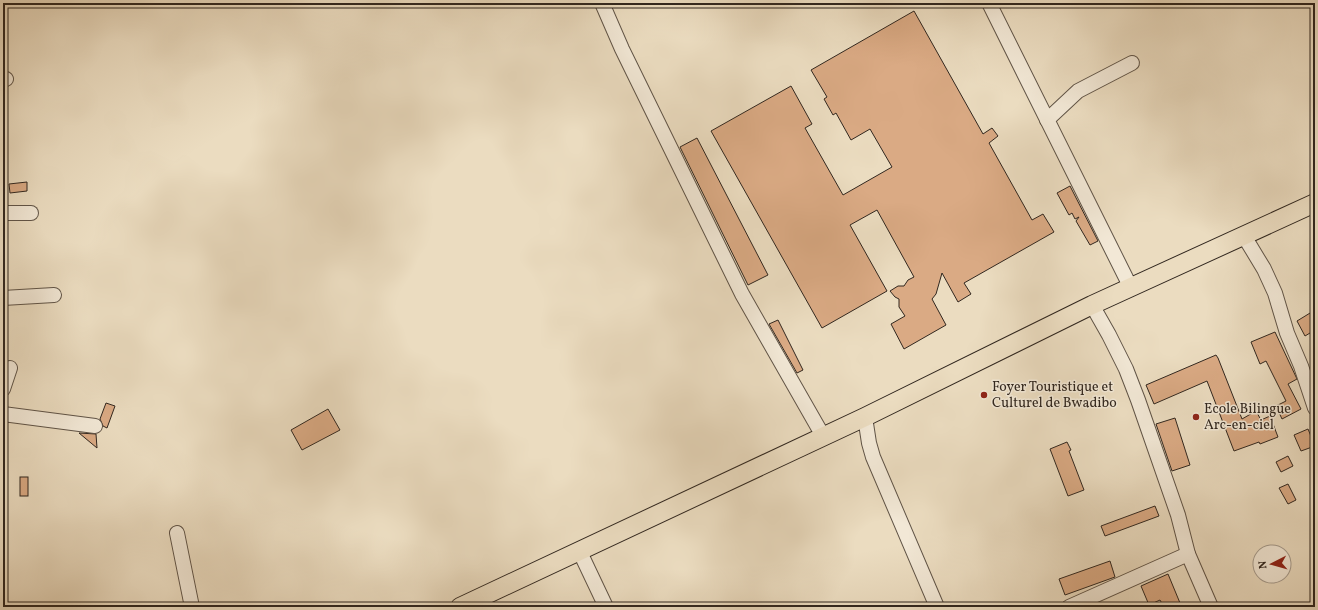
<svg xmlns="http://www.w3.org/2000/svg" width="1318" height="610" font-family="Vollkorn,serif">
<rect width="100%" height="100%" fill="#ebdcc0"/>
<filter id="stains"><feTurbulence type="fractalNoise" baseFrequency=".005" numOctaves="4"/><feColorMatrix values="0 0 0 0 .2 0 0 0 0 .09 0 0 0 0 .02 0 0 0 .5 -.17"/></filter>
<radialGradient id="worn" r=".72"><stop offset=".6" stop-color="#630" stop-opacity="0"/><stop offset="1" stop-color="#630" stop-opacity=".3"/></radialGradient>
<g fill="#daaa84" stroke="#31271f">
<polygon points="914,11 983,134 992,128 998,136 989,143 1032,220 1043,214 1054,232 964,283 971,294 958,302 942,273 936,294 932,299 946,325 904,349 891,324 905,316 899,307 899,299 895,297 890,291 898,286 904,286 908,280 914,277 877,210 850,225 887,291 822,328 711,131 791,86 812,124 805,128 843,195 892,167 870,129 851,140 836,113 833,115 824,99 827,97 811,70"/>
<polygon points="697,138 768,275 748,285 680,147"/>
<polygon points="27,182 27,191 10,193 9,184"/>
<polygon points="1070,186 1098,241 1090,245 1076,221 1079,217 1075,219 1072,213 1069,215 1057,193"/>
<polygon points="1315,310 1315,330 1305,336 1297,321"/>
<polygon points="778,320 803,370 797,373 769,324"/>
<polygon points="1275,332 1297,379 1288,384 1301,409 1282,419 1276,406 1286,401 1266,361 1260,364 1251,342"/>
<polygon points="1216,355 1218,358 1242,419 1256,411 1261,420 1270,416 1278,437 1260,444 1259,442 1234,451 1207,381 1154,404 1146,385"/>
<polygon points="106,403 115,406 107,428 103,426 100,419"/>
<polygon points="328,409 340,430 302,450 291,430"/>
<polygon points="1175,418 1190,465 1172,471 1156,424"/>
<polygon points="1308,429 1315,446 1301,451 1294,435"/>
<polygon points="79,433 96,434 97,448"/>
<polygon points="1067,442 1071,450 1069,451 1084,490 1068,496 1050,449"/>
<polygon points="1288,456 1293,466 1281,472 1276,462"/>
<rect x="20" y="477" width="8" height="19"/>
<polygon points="1288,484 1296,500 1288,504 1279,488"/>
<polygon points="1155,506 1159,516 1105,536 1101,526"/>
<polygon points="1110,561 1115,577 1065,595 1059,579"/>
<polygon points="1168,574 1180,603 1173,607 1164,607 1160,600 1149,605 1141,586"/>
</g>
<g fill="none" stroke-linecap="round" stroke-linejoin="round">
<defs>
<g id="minor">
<polyline points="602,3 622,49 742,294 823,436"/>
<polyline points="989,3 1131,288"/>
<polyline points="3,80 6,79"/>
<polyline points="1047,120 1078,91 1132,63"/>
<polyline points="3,213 31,213"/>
<polyline points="1244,236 1264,269 1275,293 1287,333 1301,366 1315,408"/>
<polyline points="3,298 54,295"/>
<polyline points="1092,305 1109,335 1126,369 1138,400 1178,515 1188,554 1211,607"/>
<polyline points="3,389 10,368"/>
<polyline points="3,414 95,426"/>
<polyline points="865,417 869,443 873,457 937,607"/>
<polyline points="177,533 192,607"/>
<polyline points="579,550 606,607"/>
<polyline points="1069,607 1188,554"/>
</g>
<polyline id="major" points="460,607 865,417 1092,305 1315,203"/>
</defs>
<use href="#minor" stroke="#605447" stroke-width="16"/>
<use href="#major" stroke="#31271f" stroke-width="20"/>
<use href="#minor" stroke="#f2e8d6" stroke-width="14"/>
<use href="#major" stroke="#ebdcc0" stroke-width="18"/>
</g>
<g fill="#8f2418" stroke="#f2e8d6" stroke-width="1.5">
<circle cx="984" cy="395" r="4"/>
<circle cx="1196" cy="417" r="4"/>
</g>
<g text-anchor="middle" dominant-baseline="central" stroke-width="3" stroke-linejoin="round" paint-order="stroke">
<g font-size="14" fill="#31271f" stroke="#f2e8d6" text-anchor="start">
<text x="992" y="387">Foyer Touristique et<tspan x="992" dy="16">Culturel de Bwadibo</tspan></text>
<text x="1204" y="409">Ecole Bilingue<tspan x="1204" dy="16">Arc-en-ciel</tspan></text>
</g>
</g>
<rect width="1318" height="610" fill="none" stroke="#ebdcc0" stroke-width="16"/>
<rect x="4" y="4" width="1310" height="602" fill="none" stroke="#31271f" stroke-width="2"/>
<rect x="8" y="8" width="1302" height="594" fill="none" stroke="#31271f"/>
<g transform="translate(1272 564) rotate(264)"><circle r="19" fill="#f2e8d6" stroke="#a59b8d"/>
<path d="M0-3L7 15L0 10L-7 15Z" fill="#8f2418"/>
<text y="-6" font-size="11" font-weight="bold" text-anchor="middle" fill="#31271f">N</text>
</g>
<rect width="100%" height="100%" filter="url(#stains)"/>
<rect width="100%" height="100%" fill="url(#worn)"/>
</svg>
